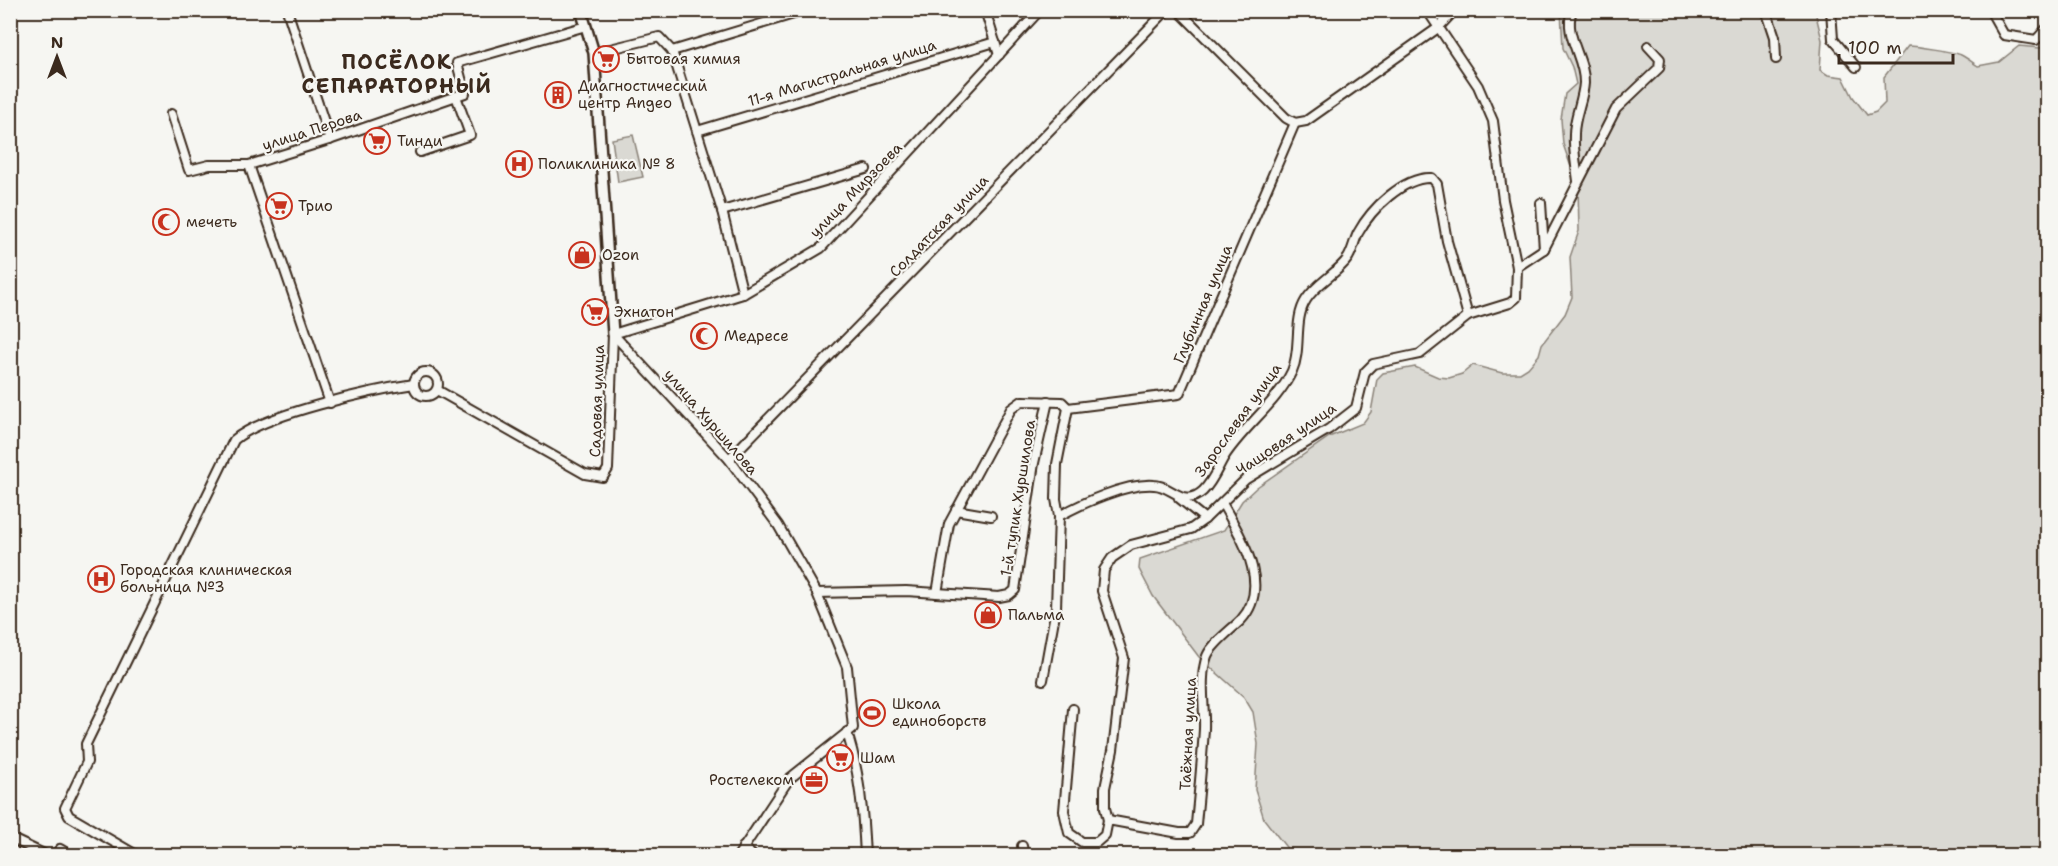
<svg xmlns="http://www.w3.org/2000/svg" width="2058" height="866" font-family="'Shantell Sans',sans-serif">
<rect width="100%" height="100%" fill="#f6f6f2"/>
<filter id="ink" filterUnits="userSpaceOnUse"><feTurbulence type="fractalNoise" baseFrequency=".0167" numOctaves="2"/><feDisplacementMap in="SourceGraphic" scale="12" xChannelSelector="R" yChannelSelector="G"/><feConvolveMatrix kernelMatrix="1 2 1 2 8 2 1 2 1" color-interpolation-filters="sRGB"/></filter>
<g filter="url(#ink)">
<g fill="#dad9d3" stroke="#8a8278" stroke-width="1.5">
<path d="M1561,11H1815L1822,40L1820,70L1828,75L1843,77L1853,97L1867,115L1876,112L1885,103L1884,77L1908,46C1917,46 1955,52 1961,55C1967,58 1972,62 1978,66L1999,62L2019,46L2040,48L2047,45V855H1292L1264,819L1255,790L1258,744L1253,712L1244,697L1199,657L1153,596L1139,569L1140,559L1224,530L1242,501L1257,487L1329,437L1363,423L1371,412L1377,379L1383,373L1415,367L1438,377L1449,378L1462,374L1473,365L1502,373H1520L1528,368L1539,355L1542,344L1565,314L1572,297L1570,257L1579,231L1578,187L1563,144L1561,119L1565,94L1576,84L1572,67L1563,48Z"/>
<polygon points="633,135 643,177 618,182 612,139"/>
</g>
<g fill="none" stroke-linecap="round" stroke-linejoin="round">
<defs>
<g id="minor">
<polyline points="287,10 330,140"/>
<polyline points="985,10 999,55"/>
<polyline points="1178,10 1286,118 1295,123 1306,121 1438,28 1455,10"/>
<path d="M1572,10C1563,36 1585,58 1584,83C1583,100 1574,117 1574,134C1573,149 1576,165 1578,181"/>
<polyline points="1766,10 1775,37 1776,59"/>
<polyline points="1831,10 1833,39 1856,67"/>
<polyline points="1990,10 2004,35 2036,40 2048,27"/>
<polyline points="672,51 807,10"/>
<polyline points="594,53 659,37 672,51 722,211 743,294"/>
<polyline points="171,114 189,170 209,165 249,165 329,140 465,93 457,63 586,26"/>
<polyline points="697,131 995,42"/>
<polyline points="420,152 470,135 456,96"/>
<polyline points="249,165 330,403"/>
<polyline points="722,211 866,169"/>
<polyline points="1544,249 1616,109 1659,68 1660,59 1648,46"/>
<polyline points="1517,267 1544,249 1541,203"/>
<polyline points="613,334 729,459 778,525 817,593 847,667 853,728 789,779 738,856"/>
<polyline points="613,334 743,294 821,248 1040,10"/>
<circle cx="426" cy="384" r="12"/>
<polyline points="437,390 585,474 603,477 608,469 613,334"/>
<polyline points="1068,408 1179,394 1295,123"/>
<polyline points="729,459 1167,10"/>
<polyline points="1179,498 1205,519"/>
<polyline points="956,510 991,516"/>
<polyline points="817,593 906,591 999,597 1009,595 1015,590 1034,463 1048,401"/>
<polyline points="937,593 949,524 1011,409 1022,401 1062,402 1068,408 1057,464 1056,499 1059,516"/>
<path d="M1043,680L1056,608L1059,516C1083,503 1126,483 1154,485C1172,485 1183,509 1203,491C1213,481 1217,469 1224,457C1243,427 1277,403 1292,371C1302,349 1293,320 1306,300C1316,283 1337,274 1348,258C1353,250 1354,241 1358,233C1371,209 1404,176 1432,178L1437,184L1447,241L1468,316"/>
<polyline points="1073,709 1064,811 1069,833 1082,842 1097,842 1105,835 1108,820"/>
<path d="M847,732C860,773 863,813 865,856"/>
<polyline points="1108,820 1105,808 1105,788 1113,750 1124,658 1102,591 1104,570 1112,558 1131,545 1191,529 1205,519 1246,479 1329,429 1356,408 1365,372 1373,364 1420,354 1468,316 1510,303 1516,298 1517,267 1503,200 1493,121 1478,86 1427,10"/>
<path d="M1108,820L1179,833H1190L1196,824C1199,793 1202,761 1204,729C1205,706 1199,678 1207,656C1212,644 1231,630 1241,620C1273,585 1240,536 1222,503"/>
<polyline points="10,838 48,856"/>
<polyline points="1022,846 1024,856"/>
<polyline points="743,847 753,856"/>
<polyline points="54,856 60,849 72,856"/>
<path d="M138,856L69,816L65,808L87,762L86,744L234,440C264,414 373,390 414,384"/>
</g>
<polyline id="tertiary" points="581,10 594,53 613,334"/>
</defs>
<use href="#minor" stroke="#3b2a1e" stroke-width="12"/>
<use href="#tertiary" stroke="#3b2a1e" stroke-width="14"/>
<use href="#minor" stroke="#f6f6f2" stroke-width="8"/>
<use href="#tertiary" stroke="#f6f6f2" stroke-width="9"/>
</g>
</g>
<defs>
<symbol id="supermarket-ring" viewBox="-11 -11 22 22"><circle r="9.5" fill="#f6f6f2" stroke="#c8321e" stroke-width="1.5"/><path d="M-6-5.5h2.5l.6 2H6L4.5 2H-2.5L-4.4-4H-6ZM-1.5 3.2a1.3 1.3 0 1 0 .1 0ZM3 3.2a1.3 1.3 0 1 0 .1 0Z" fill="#c8321e"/></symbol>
<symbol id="building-ring" viewBox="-11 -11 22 22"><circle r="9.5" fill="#f6f6f2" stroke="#c8321e" stroke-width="1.5"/><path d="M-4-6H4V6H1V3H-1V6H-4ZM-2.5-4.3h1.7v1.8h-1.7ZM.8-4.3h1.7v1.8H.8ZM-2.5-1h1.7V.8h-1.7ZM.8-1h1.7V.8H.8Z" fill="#c8321e"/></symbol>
<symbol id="hospital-ring" viewBox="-11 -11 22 22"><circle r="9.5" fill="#f6f6f2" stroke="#c8321e" stroke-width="1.5"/><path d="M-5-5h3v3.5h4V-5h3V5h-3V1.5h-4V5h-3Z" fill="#c8321e"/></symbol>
<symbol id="mosque-ring" viewBox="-11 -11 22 22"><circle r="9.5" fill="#f6f6f2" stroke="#c8321e" stroke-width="1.5"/><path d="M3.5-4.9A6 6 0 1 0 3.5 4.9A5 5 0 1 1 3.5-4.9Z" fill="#c8321e"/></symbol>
<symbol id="shop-ring" viewBox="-11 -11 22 22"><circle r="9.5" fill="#f6f6f2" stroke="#c8321e" stroke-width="1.5"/><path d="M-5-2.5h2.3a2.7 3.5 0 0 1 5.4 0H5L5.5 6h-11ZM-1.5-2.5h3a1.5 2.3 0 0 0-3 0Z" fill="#c8321e"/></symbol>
<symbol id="stadium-ring" viewBox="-11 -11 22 22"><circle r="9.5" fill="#f6f6f2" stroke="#c8321e" stroke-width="1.5"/><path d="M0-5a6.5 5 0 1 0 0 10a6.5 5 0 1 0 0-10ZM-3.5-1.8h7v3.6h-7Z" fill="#c8321e"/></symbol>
<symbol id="office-ring" viewBox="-11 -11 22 22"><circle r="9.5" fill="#f6f6f2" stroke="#c8321e" stroke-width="1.5"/><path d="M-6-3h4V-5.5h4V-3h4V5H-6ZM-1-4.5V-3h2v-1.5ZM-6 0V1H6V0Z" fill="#c8321e"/></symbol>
</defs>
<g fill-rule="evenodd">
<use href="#supermarket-ring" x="591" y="44" width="30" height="30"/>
<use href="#building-ring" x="543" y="80" width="30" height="30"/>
<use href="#supermarket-ring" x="362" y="126" width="30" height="30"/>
<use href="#hospital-ring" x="504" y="149" width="30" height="30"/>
<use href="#supermarket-ring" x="264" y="191" width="30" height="30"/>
<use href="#mosque-ring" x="151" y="207" width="30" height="30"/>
<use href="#shop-ring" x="567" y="240" width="30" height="30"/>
<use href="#supermarket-ring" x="580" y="297" width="30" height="30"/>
<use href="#mosque-ring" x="689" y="321" width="30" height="30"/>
<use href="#hospital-ring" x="86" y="564" width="30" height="30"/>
<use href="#shop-ring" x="973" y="600" width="30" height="30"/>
<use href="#stadium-ring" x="857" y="698" width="30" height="30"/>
<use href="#supermarket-ring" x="825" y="743" width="30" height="30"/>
<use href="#office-ring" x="799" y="765" width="30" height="30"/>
</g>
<g text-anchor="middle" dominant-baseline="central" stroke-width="4.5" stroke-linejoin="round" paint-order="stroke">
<g font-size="15" fill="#3b2a1e" stroke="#f6f6f2" text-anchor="start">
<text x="626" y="59">Бытовая химия</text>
<text x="578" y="86">Диагностический<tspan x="578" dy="17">центр Angeo</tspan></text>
<text x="397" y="141">Тинди</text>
<text x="538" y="164">Поликлиника № 8</text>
<text x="298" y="206">Трио</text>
<text x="186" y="222">мечеть</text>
<text x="602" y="255">Ozon</text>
<text x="614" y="312">Эхнатон</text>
<text x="724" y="336">Медресе</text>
<text x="120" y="570">Городская клиническая<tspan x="120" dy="17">больница №3</tspan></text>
<text x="1008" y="615">Пальма</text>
<text x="892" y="704">Школа<tspan x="892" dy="17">единоборств</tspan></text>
<text x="860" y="758">Шам</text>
<text x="794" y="780" text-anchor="end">Ростелеком</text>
</g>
<g font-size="15" fill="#3b2a1e" stroke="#f6f6f2">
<text transform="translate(842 73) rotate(-17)">11-я Магистральная улица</text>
<text transform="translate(312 130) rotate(-18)">улица Перова</text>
<text transform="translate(856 190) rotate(-46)">улица Мирзоева</text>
<text transform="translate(939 226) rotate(-46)">Солдатская улица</text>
<text transform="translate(1203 304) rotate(-67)">Глубинная улица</text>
<text transform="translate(597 401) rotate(-88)">Садовая улица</text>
<text transform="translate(1238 420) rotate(-54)">Зарослевая улица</text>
<text transform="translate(711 422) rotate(49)">улица Хуршилова</text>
<text transform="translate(1286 439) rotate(-34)">Чащовая улица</text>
<text transform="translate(1018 498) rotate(-81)">1-й тупик Хуршилова</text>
<text transform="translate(1188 734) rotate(-87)">Таёжная улица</text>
</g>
<g font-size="21" font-weight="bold" letter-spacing="1.5" fill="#3b2a1e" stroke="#f6f6f2">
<text x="397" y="62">ПОСЁЛОК<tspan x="397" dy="24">СЕПАРАТОРНЫЙ</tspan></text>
</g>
</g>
<rect width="2058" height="866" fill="none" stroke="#f6f6f2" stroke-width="36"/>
<rect x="18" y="18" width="2022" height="830" fill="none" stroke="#3b2a1e" stroke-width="2" filter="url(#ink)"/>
<g transform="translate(57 57)" stroke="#f6f6f2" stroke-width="4.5" paint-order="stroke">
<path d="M0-4.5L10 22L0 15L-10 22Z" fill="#3b2a1e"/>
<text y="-9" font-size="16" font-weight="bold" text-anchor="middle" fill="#3b2a1e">N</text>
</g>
<path d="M1839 54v9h114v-9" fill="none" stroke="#3b2a1e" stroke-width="3"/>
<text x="1848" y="54" font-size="18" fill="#3b2a1e" stroke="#f6f6f2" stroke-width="4.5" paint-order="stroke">100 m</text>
</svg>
